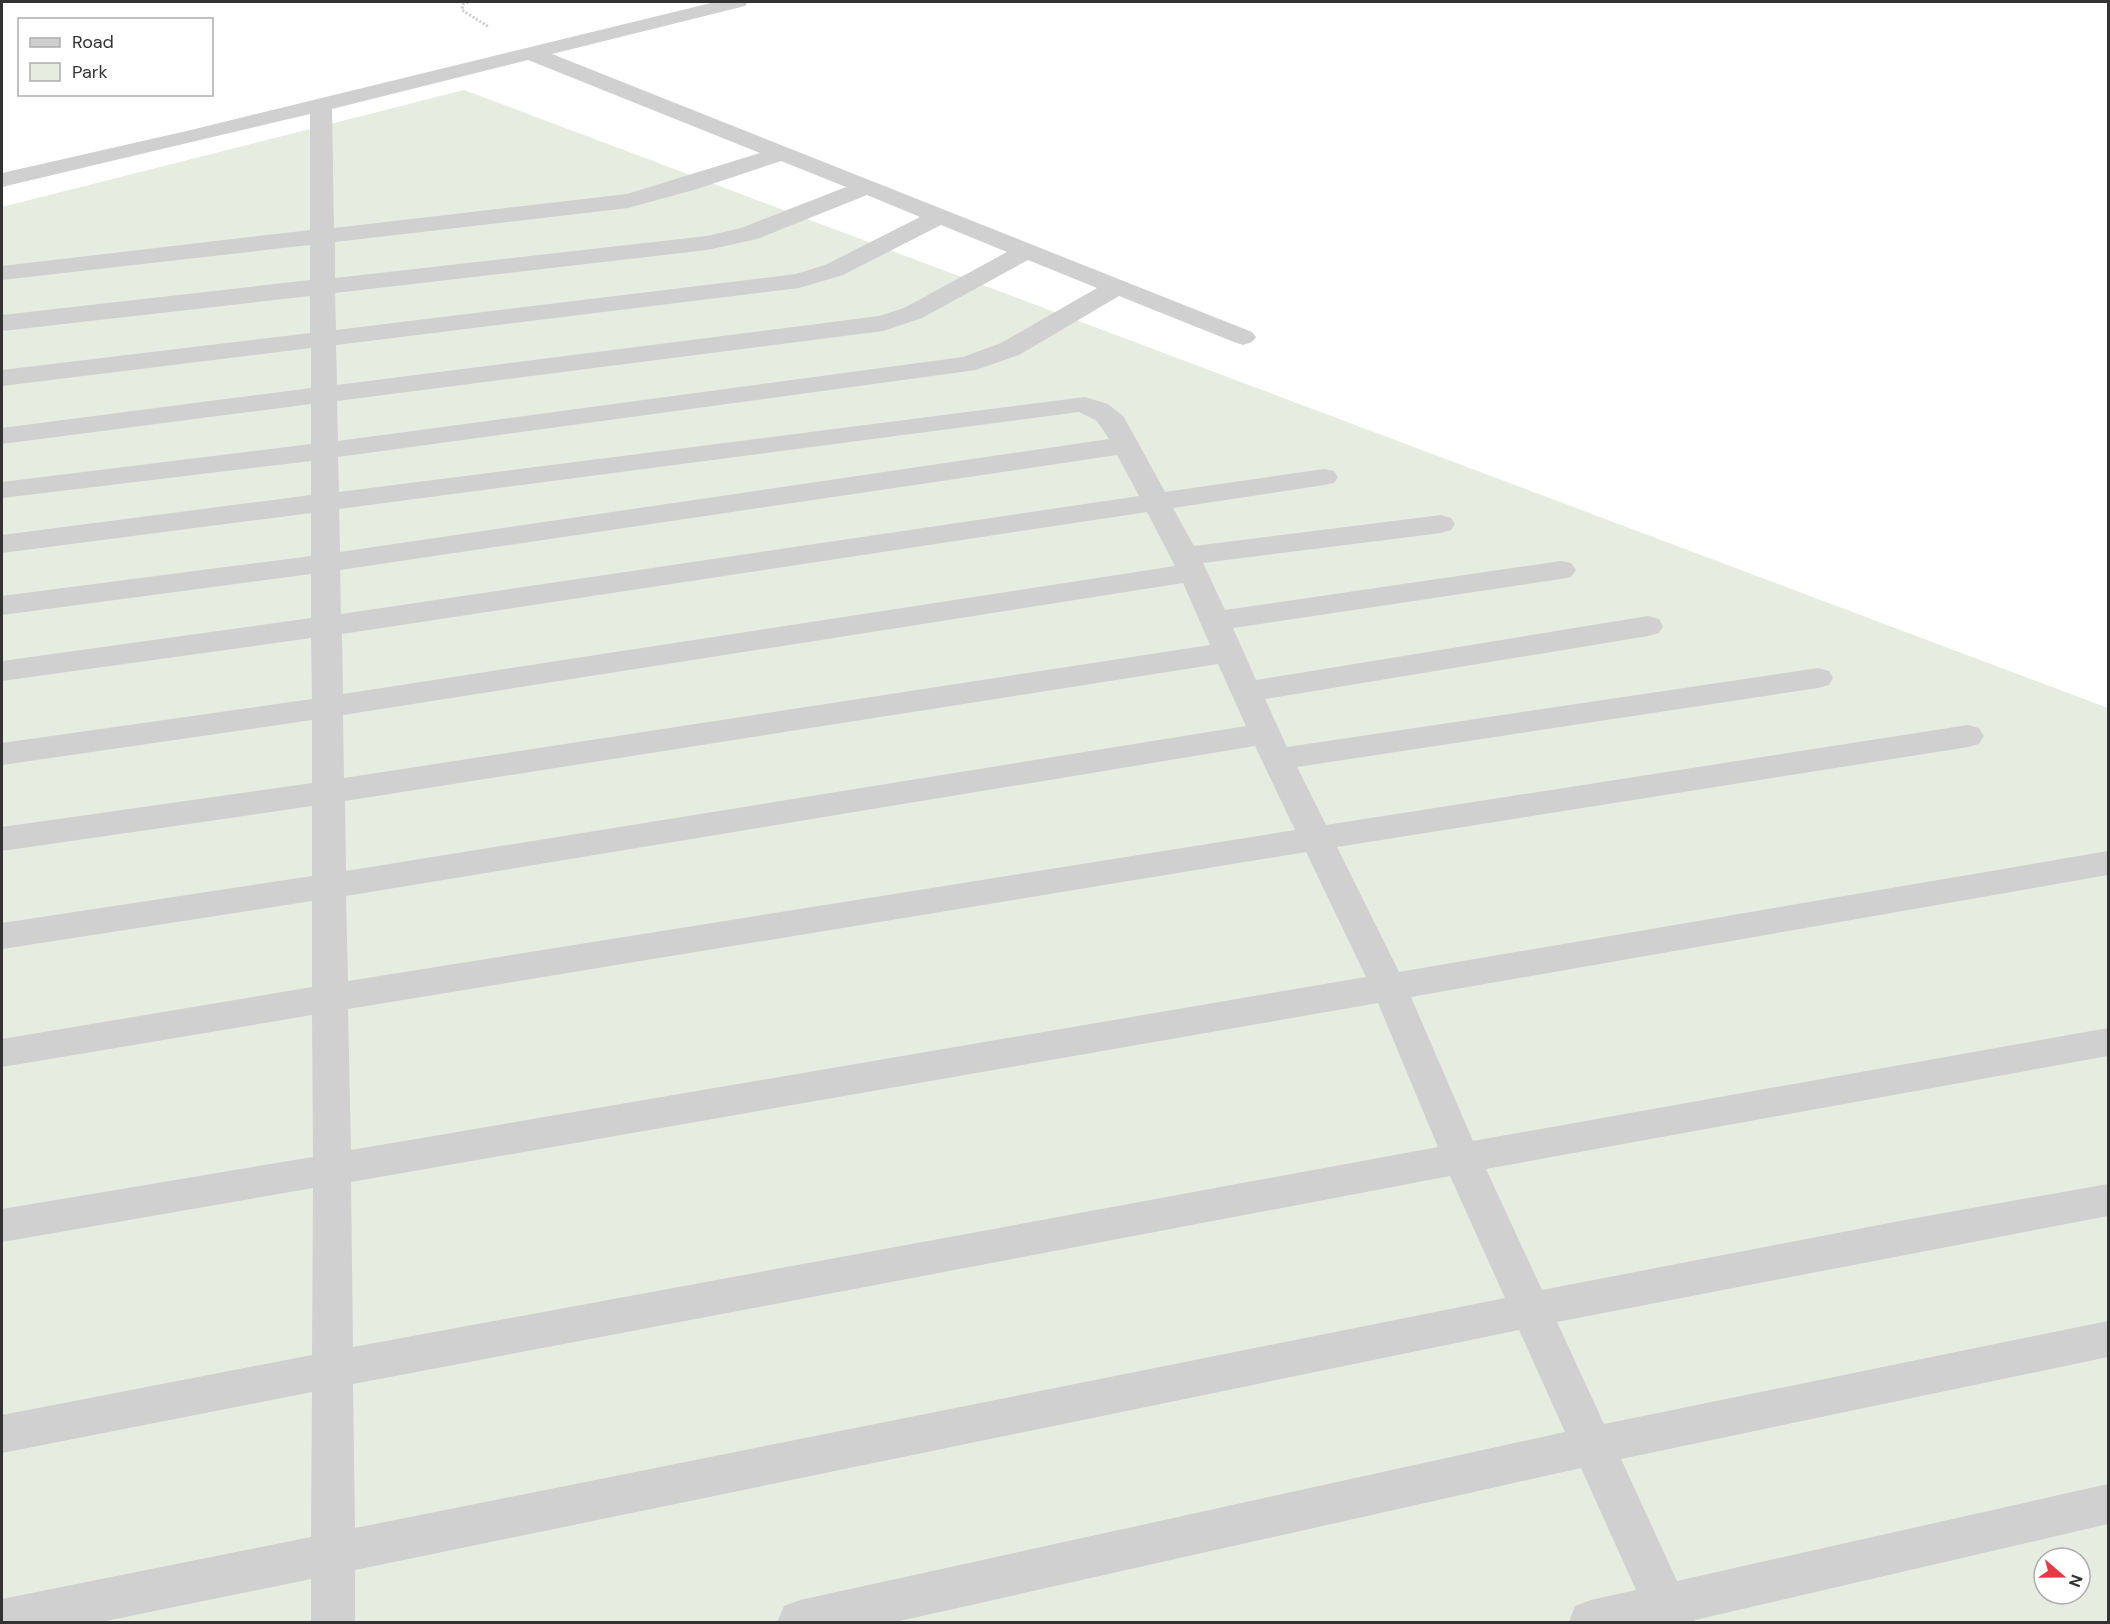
<svg xmlns="http://www.w3.org/2000/svg" width="2110" height="1624" font-family="'DM Sans',sans-serif">
<rect width="100%" height="100%" fill="#fff"/>
<path fill="#e6ecdf" fill-rule="evenodd" d="M464,90L2108,708V1622H2V207ZM2044,1558H2080V1594H2044Z"/>
<g fill="none" stroke-linecap="round" stroke-linejoin="round">
<polyline stroke="#cdcdcd" stroke-width="3" stroke-dasharray="2 2" stroke-linecap="butt" points="468,2 463,4 462,10 489,27"/>
<path fill="#d0d0d0" fill-rule="evenodd" d="M715,2H748L745,6L552,54L1252,332L1256,337L1252,342L1243,345L1234,342L1119,296L1019,355L976,370L338,457L339,492L1085,397L1108,404L1124,417L1165,492L1324,469L1334,471L1338,477L1334,483L1324,485L1173,508L1194,546L1441,515L1451,518L1455,524L1451,530L1441,533L1203,563L1225,610L1561,561L1571,563L1576,570L1571,577L1561,579L1233,628L1256,680L1648,616L1659,619L1663,626L1659,633L1648,636L1265,699L1287,747L1818,668L1829,671L1833,678L1829,685L1818,688L1297,767L1326,825L1968,725L1979,728L1984,736L1979,744L1968,747L1337,847L1399,972L2108,851V875L1411,997L1473,1141L2108,1028V1056L1486,1169L1542,1290L1910,1219L2108,1184V1216L1557,1322L1604,1424L2108,1321V1357L1621,1459L1677,1581L2108,1484V1524L1695,1620V1622H1569L1575,1606L1591,1600L1636,1590L1581,1468L895,1622H777L784,1606L800,1600L1565,1432L1519,1330L355,1570V1622H311V1579L101,1622H2V1599L311,1537L312,1392L2,1453V1415L312,1355L313,1188L2,1242V1209L313,1157L312,1015L2,1067V1039L312,987V901L2,949V923L312,876V806L2,851V827L312,783V720L2,765V743L312,699L311,638L2,681V661L311,618V574L2,615V596L311,556V513L2,553V535L311,495V461L2,498V482L311,444V404L2,444V428L311,388V348L2,386V370L310,333V296L2,331V315L310,280V245L2,280V266L310,230V114L2,187V173L191,130ZM528,60L760,153L627,194L334,228L332,109ZM781,161L846,187L741,228L707,236L335,278V242L628,208L697,189ZM867,195L920,217L825,265L796,274L336,330L335,293L707,250L757,239ZM941,225L1007,252L904,308L879,316L337,385L336,345L799,288L843,275ZM1028,260L1097,288L1001,343L963,357L338,441L337,401L883,331L922,318ZM1079,412L1097,421L1109,439L340,552L339,509ZM1117,455L1139,496L341,614L340,570ZM1147,512L1175,566L343,694L342,634ZM1183,583L1210,645L344,778L343,715ZM1218,664L1246,726L346,871L345,801ZM1255,746L1295,830L348,981L346,896ZM1306,852L1366,977L351,1150L348,1009ZM1378,1003L1438,1147L353,1347L351,1182ZM1450,1176L1505,1298L355,1528L353,1384Z"/>
</g>
<rect width="2110" height="1624" fill="none" stroke="#333333" stroke-width="6"/>
<rect x="18" y="18" width="195" height="78" fill="#ffffff" stroke="#adadad" stroke-width="1.5"/>
<rect x="30" y="38" width="30" height="9" fill="#d0d0d0" stroke="#adadad" stroke-width="1.5"/>
<text x="72" y="48" font-size="18" fill="#333333">Road</text>
<rect x="30" y="63" width="30" height="18" fill="#e6ecdf" stroke="#adadad" stroke-width="1.5"/>
<text x="72" y="78" font-size="18" fill="#333333">Park</text>
<g transform="translate(2062 1576) rotate(110)"><circle r="28" fill="#ffffff" stroke="#adadad" stroke-width="1.5"/>
<path d="M0-4.5L10 22L0 15L-10 22Z" fill="#e63946"/>
<text y="-9" font-size="16" font-weight="bold" text-anchor="middle" fill="#333333">N</text>
</g>
</svg>
